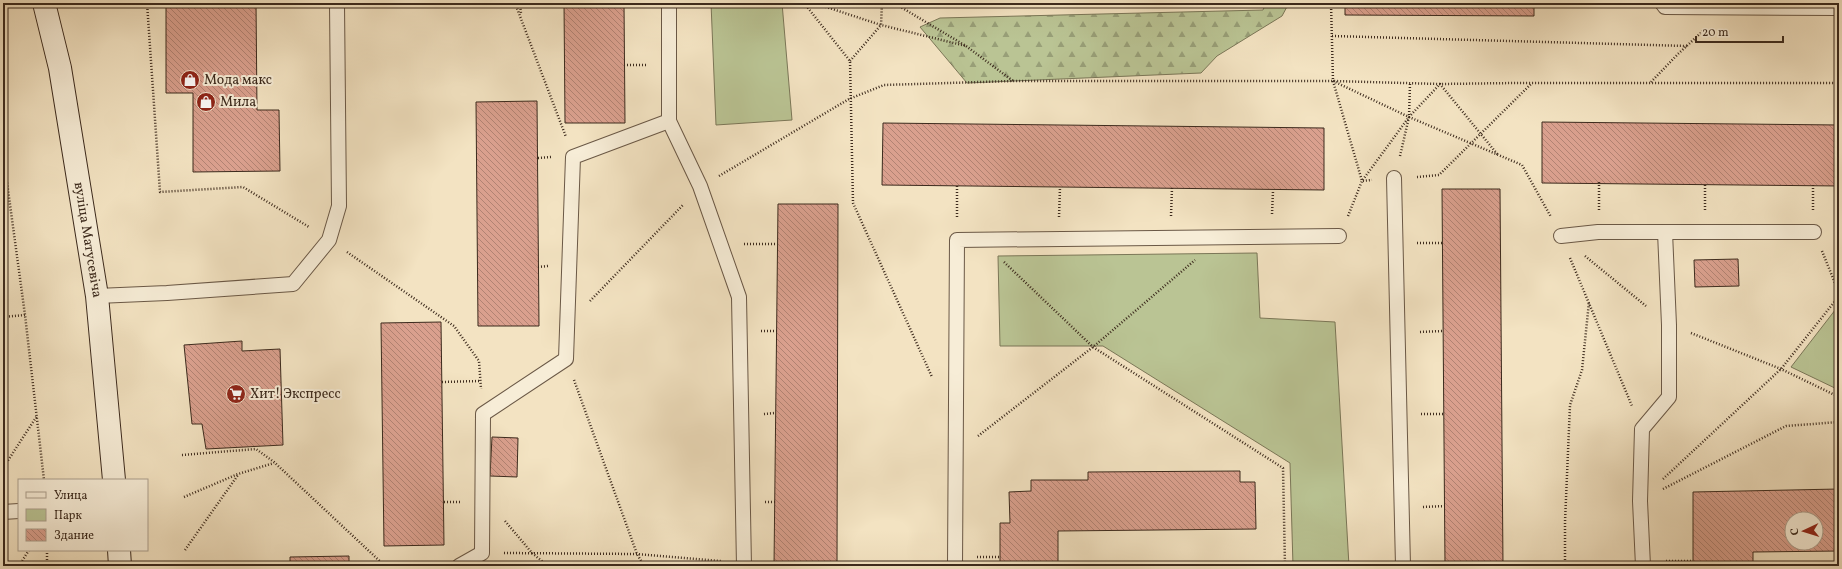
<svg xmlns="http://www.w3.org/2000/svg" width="1842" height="569" font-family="Vollkorn,serif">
<defs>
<pattern id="forest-firs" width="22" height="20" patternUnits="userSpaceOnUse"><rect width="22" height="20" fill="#bac494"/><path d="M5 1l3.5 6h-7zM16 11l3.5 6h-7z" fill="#989f78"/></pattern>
<pattern id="building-back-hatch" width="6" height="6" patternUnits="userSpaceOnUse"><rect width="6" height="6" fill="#daa08e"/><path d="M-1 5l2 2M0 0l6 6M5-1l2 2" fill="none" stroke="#b28373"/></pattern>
</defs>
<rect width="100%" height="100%" fill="#f3e3c2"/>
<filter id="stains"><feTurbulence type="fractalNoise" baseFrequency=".005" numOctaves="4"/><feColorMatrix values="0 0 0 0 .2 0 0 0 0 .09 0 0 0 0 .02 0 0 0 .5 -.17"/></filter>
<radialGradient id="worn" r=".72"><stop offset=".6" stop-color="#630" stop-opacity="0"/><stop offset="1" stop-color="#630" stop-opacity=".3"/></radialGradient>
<polygon fill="url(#forest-firs)" stroke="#7b7758" points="1266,3 1289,3 1282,16 1217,56 1201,73 967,83 920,27 940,18 1263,10"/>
<g fill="#bac494" stroke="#7b7758">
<polygon points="711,3 782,3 792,120 716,125"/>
<polygon points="1257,253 1260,318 1335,322 1349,566 1293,566 1290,463 1103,346 1000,346 998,256"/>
<polygon points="1839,305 1839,390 1791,367"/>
</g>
<g fill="url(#building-back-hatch)" stroke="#3c2a1d" fill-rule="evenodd">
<polygon points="166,3 256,3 257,110 279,110 280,171 193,172 193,93 166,93"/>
<polygon points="564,3 624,3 625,123 565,123"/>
<polygon points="1345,3 1534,3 1534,16 1345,15"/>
<polygon points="537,101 539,326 478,326 476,102"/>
<polygon points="1542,122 1839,125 1839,186 1542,183"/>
<polygon points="883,123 1324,128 1324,190 882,185"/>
<polygon points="1442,189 1500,189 1503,566 1445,566"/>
<polygon points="778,204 838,204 837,566 774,566"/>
<polygon points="1738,259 1739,286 1695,287 1694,260"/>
<polygon points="441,322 444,545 384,546 381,323"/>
<polygon points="242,341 242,351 280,349 283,445 206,449 202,424 192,424 184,345"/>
<polygon points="492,437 518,438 517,477 490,476"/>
<polygon points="1240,471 1240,482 1255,482 1256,529 1058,531 1058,566 1000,566 1000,523 1010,523 1009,492 1031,491 1031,480 1088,480 1088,472"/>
<path d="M1839,489V551L1753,552V566H1693V492ZM1792,519H1816V543H1792Z"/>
<polygon points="349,556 349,566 290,566 290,557"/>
</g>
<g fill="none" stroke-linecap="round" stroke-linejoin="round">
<defs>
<g id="lane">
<polyline points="669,3 669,121 700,186 739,297 744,566"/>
<polyline points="1662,3 1665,7 1839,8"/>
<polyline points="1394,178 1403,566"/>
<polyline points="1561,236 1598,232 1665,232"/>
<polyline points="97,296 167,293 293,284 329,240 339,206 337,4"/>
<polyline points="3,512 19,511"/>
<polyline points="459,566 482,553 483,414 566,359 573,157 669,121"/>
<polyline points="955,566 957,240 1339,236"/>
<polyline points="1643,566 1640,501 1642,429 1669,397 1669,325 1665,232 1814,232"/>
</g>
<g id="secondary">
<path id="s1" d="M44,3L60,68L97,296L114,480"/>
<polyline points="119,550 120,566"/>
</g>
</defs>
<use href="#lane" stroke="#6a5846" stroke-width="16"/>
<use href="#secondary" stroke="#3c2a1d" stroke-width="24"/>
<g stroke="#3c2a1d" stroke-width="2.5" stroke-dasharray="1 2" stroke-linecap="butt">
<polyline points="147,3 160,192 243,187 309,227"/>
<polyline points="515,3 566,137"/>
<polyline points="520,3 521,14"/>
<polyline points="804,3 850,61 853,203 932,377"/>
<polyline points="814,3 881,25 966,46"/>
<polyline points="894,3 966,46 1013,81"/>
<polyline points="1331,3 1333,81 1409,117 1522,165 1551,217"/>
<polyline points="1332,36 1687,46"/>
<polyline points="850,61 881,25 882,3"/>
<polyline points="624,65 647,65"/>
<polyline points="1333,81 1362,181 1372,180"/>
<polyline points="1651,82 1678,54 1704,30"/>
<polyline points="3,153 25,315 44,480"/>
<polyline points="1400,156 1409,117 1410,84"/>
<polyline points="538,158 551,157"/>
<polyline points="719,176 849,99 884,85 1013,81 1333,81 1440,84 1515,83 1839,83"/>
<polyline points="1417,177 1439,175 1532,83"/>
<polyline points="1813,185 1813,210"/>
<polyline points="1599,210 1599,182"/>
<polyline points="1705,210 1705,184"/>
<polyline points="1272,214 1273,191"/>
<polyline points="1171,216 1172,188"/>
<polyline points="1348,216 1362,181 1409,117 1440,84 1498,155"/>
<polyline points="957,217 957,186"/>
<polyline points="1059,217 1060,187"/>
<polyline points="1417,243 1442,243"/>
<polyline points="744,244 777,244"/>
<polyline points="1822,251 1839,293"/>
<polyline points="347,252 454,326 479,361 481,389"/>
<polyline points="1585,256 1646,306"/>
<polyline points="1570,258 1632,406"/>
<polyline points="1004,262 1093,347 1283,468 1285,566"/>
<polyline points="538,267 548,266"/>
<polyline points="590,301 683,205"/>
<polyline points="3,317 25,315"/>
<polyline points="761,331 777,331"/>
<polyline points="1420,332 1443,331"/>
<polyline points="1691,333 1781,369 1839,397"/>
<polyline points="574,380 637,554 644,566"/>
<polyline points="442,382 480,381"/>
<polyline points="764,414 775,413"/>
<polyline points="1421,414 1444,414"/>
<polyline points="978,436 1093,347 1195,260"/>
<polyline points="182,455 256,449 274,462 385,566"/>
<polyline points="3,468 37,416"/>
<polyline points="1663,479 1781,369 1839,296"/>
<polyline points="1663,489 1786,426 1839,422"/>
<polyline points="184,497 238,474 274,463"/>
<polyline points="444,502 461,502"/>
<polyline points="765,502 775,502"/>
<polyline points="1423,507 1445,506"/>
<polyline points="505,521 532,553 548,566"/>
<polyline points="185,550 238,475"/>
<polyline points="504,553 637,554 721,561"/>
<polyline points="3,557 5,566"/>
<polyline points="977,557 1000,557"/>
<polyline points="1666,561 1693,561"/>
<polyline points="19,566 29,550"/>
<polyline points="47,566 47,550"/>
<polyline points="1565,566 1565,522 1570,405 1582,370 1589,302"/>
</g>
<use href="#lane" stroke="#f7edd7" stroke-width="14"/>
<use href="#secondary" stroke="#f7edd7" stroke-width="22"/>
</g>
<defs>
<symbol id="shop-disc" viewBox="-11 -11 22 22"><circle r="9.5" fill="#8f2418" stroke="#f7edd7"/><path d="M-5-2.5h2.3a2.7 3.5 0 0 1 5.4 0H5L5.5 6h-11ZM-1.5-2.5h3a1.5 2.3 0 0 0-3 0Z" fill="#fff"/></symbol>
<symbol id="supermarket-disc" viewBox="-11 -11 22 22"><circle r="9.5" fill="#8f2418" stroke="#f7edd7"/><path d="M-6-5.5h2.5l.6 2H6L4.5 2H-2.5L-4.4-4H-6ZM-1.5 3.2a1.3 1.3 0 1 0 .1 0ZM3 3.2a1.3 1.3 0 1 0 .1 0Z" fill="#fff"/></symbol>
</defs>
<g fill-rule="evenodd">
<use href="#shop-disc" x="179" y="69" width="22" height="22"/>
<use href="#shop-disc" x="195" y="91" width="22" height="22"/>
<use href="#supermarket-disc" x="225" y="383" width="22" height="22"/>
</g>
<g text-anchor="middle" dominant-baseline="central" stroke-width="4" stroke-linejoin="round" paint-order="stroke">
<g font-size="14" fill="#3c2a1d" stroke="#f7edd7" text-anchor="start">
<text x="204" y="80">Мода макс</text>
<text x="220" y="102">Мила</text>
<text x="250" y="394">Хит! Экспресс</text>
</g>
<g font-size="14" fill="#3c2a1d" stroke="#f7edd7">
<text stroke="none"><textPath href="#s1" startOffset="241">вуліца Матусевіча</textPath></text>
</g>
</g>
<rect width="1842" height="569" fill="none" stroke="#f3e3c2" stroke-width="16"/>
<rect x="4" y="4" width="1834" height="561" fill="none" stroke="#3c2a1d" stroke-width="2"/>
<rect x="8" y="8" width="1826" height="553" fill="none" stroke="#3c2a1d"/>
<rect x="18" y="479" width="130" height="72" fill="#f7edd7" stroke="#ac9f8d"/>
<rect x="26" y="492" width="20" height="6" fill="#f7edd7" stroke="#ac9f8d"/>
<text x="54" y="499" font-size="12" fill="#3c2a1d">Улица</text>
<rect x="26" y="509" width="20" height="12" fill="#bac494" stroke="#ac9f8d"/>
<text x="54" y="519" font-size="12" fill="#3c2a1d">Парк</text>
<rect x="26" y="529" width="20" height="12" fill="url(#building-back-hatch)" stroke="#ac9f8d"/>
<text x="54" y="539" font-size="12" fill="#3c2a1d">Здание</text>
<g transform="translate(1804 531) rotate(266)"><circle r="19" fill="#f7edd7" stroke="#ac9f8d"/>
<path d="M0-3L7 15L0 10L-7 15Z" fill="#8f2418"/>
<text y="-6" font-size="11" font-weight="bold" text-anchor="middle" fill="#3c2a1d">С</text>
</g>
<path d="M1696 36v6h87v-6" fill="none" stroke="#3c2a1d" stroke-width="2"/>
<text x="1702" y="36" font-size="12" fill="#3c2a1d" stroke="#f7edd7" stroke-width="3" paint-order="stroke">20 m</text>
<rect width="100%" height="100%" filter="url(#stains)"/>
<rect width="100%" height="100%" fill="url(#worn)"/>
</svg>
